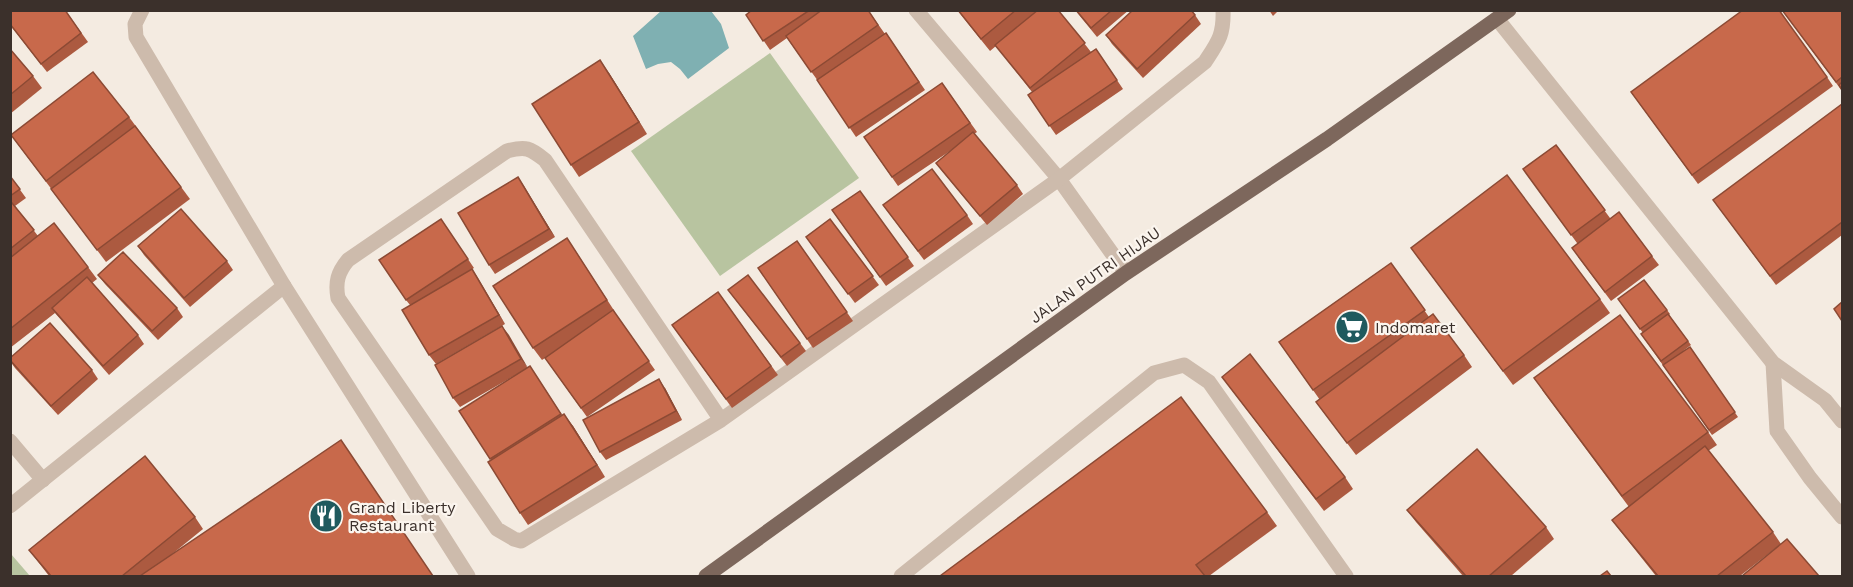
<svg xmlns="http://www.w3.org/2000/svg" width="1853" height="587" font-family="'Work Sans',sans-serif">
<rect width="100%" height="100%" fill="#f4ebe1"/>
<g fill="#b8c4a0">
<polygon points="770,53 859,178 720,276 631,151"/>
<polygon points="10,554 11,554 30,576 11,576"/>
</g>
<polygon fill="#7fb0b2" points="661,11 711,11 721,24 729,48 688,79 680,69 671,62 658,64 646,69 633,36"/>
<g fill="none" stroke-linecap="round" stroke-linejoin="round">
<g stroke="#cdbbac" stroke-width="15">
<polyline points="142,10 135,24 136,37 284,286 468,576"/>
<polyline points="916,10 1059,179 1126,273"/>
<polyline points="1498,20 1773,363 1825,400 1842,421"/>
<polyline points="1773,363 1777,431 1810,478 1842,517"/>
<path d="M721,420L545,160C530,148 526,146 507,151L348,260C338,272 335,282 338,298L497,529L514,539L521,541L721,420L1059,179L1205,62C1218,42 1224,35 1223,10"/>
<polyline points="10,441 43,480"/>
<polyline points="10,506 284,286"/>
<polyline points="901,576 1154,373 1184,365 1209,382 1346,576"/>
</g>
<polyline stroke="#7d675c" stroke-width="15" points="706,576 1126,273 1327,139 1509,10"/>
</g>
<g fill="#ac5a40">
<polygon points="10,10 65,10 88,42 47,72 10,25"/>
<polygon points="751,10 868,10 885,34 862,50 886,33 925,90 856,137 818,81 787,38 770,50 746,15"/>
<polygon points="957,10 1058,10 1091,52 1096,49 1123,89 1056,135 1028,95 1032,92 996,46 990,51"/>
<polygon points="1075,10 1129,10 1097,37"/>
<polygon points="1269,10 1279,10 1273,16"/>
<polygon points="1782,10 1842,10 1842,91"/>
<polygon points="1195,15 1201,24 1143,78 1112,44 1106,35"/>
<polygon points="10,49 33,76 42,88 10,114"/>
<polygon points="609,73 647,134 579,177 571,165"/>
<polygon points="1827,77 1833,86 1698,184 1631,92"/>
<polygon points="942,83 977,132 974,134 1017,185 1023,194 987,225 943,172 936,163 956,147 898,186 864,137"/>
<polygon points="1842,104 1842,235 1776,285 1720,209"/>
<polygon points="129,117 190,199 106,262 11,135"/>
<polygon points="1556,145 1610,218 1652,256 1659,265 1611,301 1578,257 1577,243 1523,169"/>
<polygon points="10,176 26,198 15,206 38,236 88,267 97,279 92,283 138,335 144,344 109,375 55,313 10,348"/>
<polygon points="518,177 555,237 495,274 489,265"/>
<polygon points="860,191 914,266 886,286 832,210"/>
<polygon points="883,205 967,215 973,224 924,260"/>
<polygon points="441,219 474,268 472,269 505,324 436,364 429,355 410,305 406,300"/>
<polygon points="830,219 879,285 855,303 806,237"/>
<polygon points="797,241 853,321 813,348 758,268"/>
<polygon points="138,246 227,261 233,270 190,307 144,255"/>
<polygon points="1411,248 1600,299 1610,313 1513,385"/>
<polygon points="575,250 615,312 615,313 655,370 587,417 545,358 542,360 533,348"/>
<polygon points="1391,263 1429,317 1464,355 1472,367 1356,455 1316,402 1320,400 1279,342"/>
<polygon points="98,275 177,308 183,317 158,340 105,284"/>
<polygon points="728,290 800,343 806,351 787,366"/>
<polygon points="718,292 778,375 732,408 672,325"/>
<polygon points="1618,299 1667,310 1670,314 1669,315 1691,345 1683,351 1690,347 1738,417 1712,435 1641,334 1643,333"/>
<polygon points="502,326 527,367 536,375 562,415 573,426 605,477 528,525 520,513 491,460 459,411 519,373 460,407 453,398"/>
<polygon points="10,361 92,370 98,379 58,415 15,368"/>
<polygon points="1222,377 1345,477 1353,489 1324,511"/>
<polygon points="665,388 682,420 606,460 600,452"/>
<polygon points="1542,390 1708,432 1717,445 1708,451 1773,532 1781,544 1740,576 1656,576 1621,532 1612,520 1629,507"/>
<polygon points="1407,510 1546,527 1554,539 1511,576 1463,576 1416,522"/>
<polygon points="1267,512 1277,526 1209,576 940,576"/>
<polygon points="195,517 203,529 171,555 433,576 49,576 29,550"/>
</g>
<g fill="#8c4a34">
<polygon points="600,60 609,73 647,134 639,122"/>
<polygon points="518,177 524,186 555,237 549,229"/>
<polygon points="472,269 478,278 505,324 499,315"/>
<polygon points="502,326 509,335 528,368 521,359"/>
<polygon points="659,379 665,388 682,420 676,411"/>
<polygon points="564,414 573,426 605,477 597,465"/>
</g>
<g fill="#c8694b" stroke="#8c4a34" stroke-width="1.5">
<polygon points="10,10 65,10 81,33 41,64 10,24"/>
<polygon points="752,10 810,10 763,41 746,15"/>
<polygon points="822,10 868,10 878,25 811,72 786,36"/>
<polygon points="958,10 1016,10 981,39"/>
<polygon points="1038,10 1058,10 1085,43 1030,88 995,45"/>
<polygon points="1076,10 1112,10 1091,28"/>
<polygon points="1133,10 1191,10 1195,15 1137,69 1106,35"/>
<polygon points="1743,10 1779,10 1827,77 1692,175 1631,92"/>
<polygon points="1782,10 1842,10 1842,77 1836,82"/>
<polygon points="886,33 919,82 849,128 817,80"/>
<polygon points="10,49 33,76 10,95"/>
<polygon points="1096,49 1117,80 1049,126 1028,95"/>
<polygon points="600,60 639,122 571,165 532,104"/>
<polygon points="93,72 129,117 46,181 11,135"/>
<polygon points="1842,82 1842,90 1839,85"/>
<polygon points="942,83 970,123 892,177 864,137"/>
<polygon points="1842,104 1842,222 1770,276 1713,200"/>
<polygon points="135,126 181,187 97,250 51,189"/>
<polygon points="973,132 1017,185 980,216 936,163"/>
<polygon points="1556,145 1605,210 1571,235 1523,169"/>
<polygon points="932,169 967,215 918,251 883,205"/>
<polygon points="1507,175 1600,299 1503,371 1411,248"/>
<polygon points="10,176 20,189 10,196"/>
<polygon points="518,177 549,229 489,265 458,213"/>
<polygon points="860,191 908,257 880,277 832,210"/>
<polygon points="12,203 34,230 10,249 10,204"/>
<polygon points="181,209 227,261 184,298 138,246"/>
<polygon points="1619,212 1652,256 1605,292 1572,248"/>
<polygon points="441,219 468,259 406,300 379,260"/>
<polygon points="830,219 873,276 848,294 806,237"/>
<polygon points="54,223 88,267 10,329 10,258"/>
<polygon points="567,238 607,300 533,348 493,286"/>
<polygon points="797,241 847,312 807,339 758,268"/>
<polygon points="123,252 177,308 152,331 98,275"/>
<polygon points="1391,263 1425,310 1313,390 1279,342"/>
<polygon points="472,269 499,315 429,355 402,310"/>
<polygon points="748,275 800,343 781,357 728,290"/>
<polygon points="87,277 138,335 103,366 52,308"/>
<polygon points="1644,280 1667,310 1640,329 1618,299"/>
<polygon points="718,292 771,366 726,399 672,325"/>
<polygon points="1842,302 1842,321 1834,309"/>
<polygon points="613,310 649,361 581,408 545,358"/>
<polygon points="1433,314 1464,355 1347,443 1316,402"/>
<polygon points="1668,314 1688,341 1661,361 1641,334"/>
<polygon points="1620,315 1708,432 1622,496 1534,378"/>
<polygon points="50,323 92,370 51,406 10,360 10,358"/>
<polygon points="502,326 521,359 453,398 435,365"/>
<polygon points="1690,347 1735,412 1709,430 1663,365"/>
<polygon points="1250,354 1345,477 1316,499 1222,377"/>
<polygon points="530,366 561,414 490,459 459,411"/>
<polygon points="659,379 676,411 600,452 583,420"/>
<polygon points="1181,397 1267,512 1196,565 1205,576 940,576"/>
<polygon points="564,414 597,465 520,513 488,462"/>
<polygon points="341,440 433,576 140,576"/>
<polygon points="1705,446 1773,532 1717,576 1658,576 1612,520"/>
<polygon points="1477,449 1546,527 1489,576 1466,576 1407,510"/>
<polygon points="145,456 195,517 122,576 51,576 29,550"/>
<polygon points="1787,539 1819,576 1742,576"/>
<polygon points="1607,571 1611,576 1600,576"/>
</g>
<defs>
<symbol id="supermarket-disc" viewBox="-11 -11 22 22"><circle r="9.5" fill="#1f5a5e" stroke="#fbf5ee"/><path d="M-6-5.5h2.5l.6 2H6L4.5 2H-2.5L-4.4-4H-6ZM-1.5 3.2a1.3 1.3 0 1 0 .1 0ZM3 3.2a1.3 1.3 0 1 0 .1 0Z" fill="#fff"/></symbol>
<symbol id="restaurant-disc" viewBox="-11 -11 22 22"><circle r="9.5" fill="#1f5a5e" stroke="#fbf5ee"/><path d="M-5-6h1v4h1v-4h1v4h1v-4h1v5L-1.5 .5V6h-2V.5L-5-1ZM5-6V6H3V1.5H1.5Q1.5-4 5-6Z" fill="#fff"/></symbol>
</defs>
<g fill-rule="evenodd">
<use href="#supermarket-disc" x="1333" y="308" width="38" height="38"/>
<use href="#restaurant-disc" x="307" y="497" width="38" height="38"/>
</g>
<g text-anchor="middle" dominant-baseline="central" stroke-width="4.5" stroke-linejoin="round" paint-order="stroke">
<g font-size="16" fill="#3b302b" stroke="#fbf5ee">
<text transform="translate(1095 275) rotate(-35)">JALAN PUTRI HIJAU</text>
</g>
<g font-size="16" fill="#3b302b" stroke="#fbf5ee" text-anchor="start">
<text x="1375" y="327">Indomaret</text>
<text x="349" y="507">Grand Liberty<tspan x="349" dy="18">Restaurant</tspan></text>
</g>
</g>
<rect width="1853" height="587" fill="none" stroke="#3b302b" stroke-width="24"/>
</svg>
